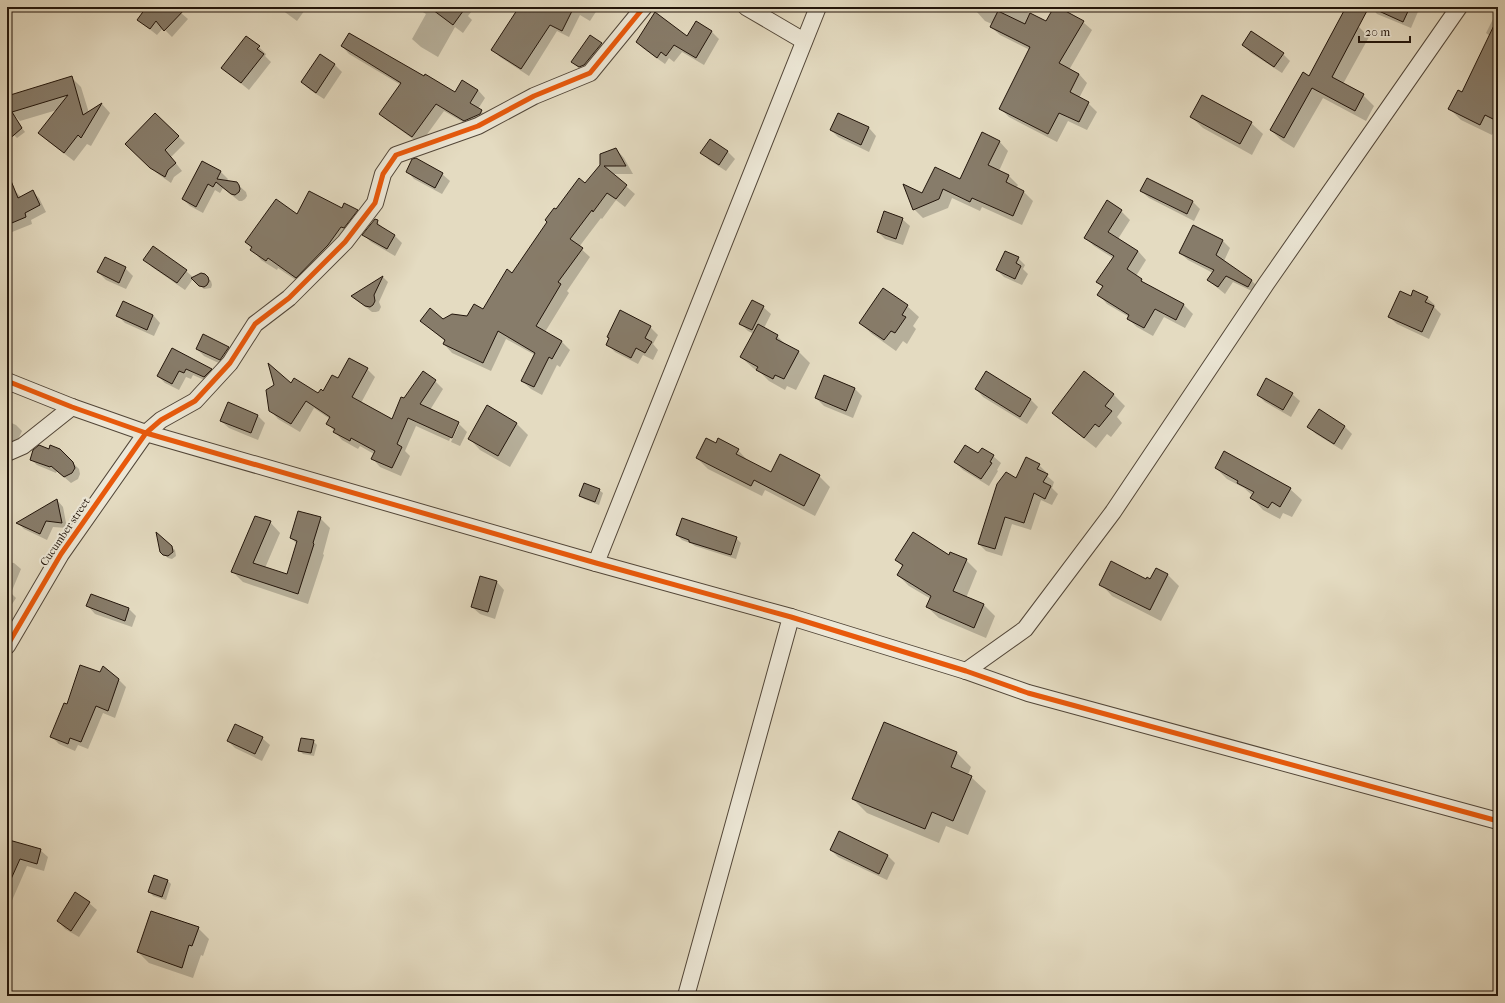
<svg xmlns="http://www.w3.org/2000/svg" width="1505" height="1003" font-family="'IM FELL French Canon',serif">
<rect width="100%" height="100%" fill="#e4dbc1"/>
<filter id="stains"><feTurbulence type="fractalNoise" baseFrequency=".005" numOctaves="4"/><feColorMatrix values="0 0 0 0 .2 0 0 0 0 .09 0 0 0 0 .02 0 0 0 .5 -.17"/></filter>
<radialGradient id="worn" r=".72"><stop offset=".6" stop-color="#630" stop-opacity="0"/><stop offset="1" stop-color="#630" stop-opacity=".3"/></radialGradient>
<g fill="#0003">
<polygon points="148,7 174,7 188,19 172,37 163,28 157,35 138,20"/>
<polygon points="278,7 307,7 297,21"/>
<polygon points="415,7 475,7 468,16 472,20 463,33 455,27 438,57 421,47 412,39 426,14"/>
<polygon points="519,7 599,7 590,21 580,15 569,37 557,31 529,76 500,57 493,50"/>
<polygon points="979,7 1022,7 1023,10 1047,22 1055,7 1056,7 1083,22 1092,30 1069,70 1079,74 1087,83 1079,98 1088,103 1097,112 1087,130 1068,121 1057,142 1009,117 1000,108 1030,50 1000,35 991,27 992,24 985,21 977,12"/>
<polygon points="1371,7 1420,7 1411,28 1377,14"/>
<polygon points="1493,19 1497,21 1498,20 1498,126 1497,125 1492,135 1461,120 1450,109 1462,93 1490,36 1486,33"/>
<polygon points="696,22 712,32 719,39 704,65 682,52 674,62 669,58 665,64 644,49 637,42 687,37"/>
<polygon points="1359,27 1369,37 1343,84 1363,95 1374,106 1366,121 1323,98 1294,148 1281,140 1271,130 1310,77"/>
<polygon points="591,36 609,51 592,72 580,69 572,62"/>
<polygon points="1243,45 1283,54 1290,61 1282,73 1251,53"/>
<polygon points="342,46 424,77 455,93 478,90 485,98 478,109 489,118 473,128 444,111 420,144 388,121 380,114 401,85 349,54"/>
<polygon points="259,47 266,54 265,56 271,62 249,90 222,68"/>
<polygon points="320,56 335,65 342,72 324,99 310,90 302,82"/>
<polygon points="71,77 81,87 89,113 102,104 110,113 91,146 87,144 74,161 49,142 39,133 57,110 20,121 14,115 13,116 25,132 17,138 7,128 7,97"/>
<polygon points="155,114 185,143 171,157 182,171 174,177 171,183 158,174 127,144"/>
<polygon points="838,114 869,128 876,136 869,152 838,137 831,130"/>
<polygon points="1191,117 1251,123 1263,134 1252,155 1203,128"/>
<polygon points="710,140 728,152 735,159 726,171 709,160 702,152"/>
<polygon points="999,141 1008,151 999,171 1009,176 1018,185 1016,188 1024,192 1033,201 1022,225 982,207 980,211 952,198 948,208 923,218 914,209 922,194 961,180"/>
<polygon points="616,149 624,158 633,174 612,174 635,194 625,207 616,200 602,219 601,218 579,247 590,257 567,291 569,293 545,332 562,342 570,350 560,367 557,365 542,395 531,389 522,381 535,355 506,339 491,371 452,353 444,344 445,341 421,321 443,320 468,317 483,311 512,274 556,210 585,185"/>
<polygon points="202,163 221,172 228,179 226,182 236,183 246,192 247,196 245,199 242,201 239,201 223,188 220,193 215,190 203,213 190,206 183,199"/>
<polygon points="407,171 442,174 450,181 442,194 414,179"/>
<polygon points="7,183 21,197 33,192 39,198 46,212 31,220 32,224 7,234"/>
<polygon points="1141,191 1193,202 1200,209 1194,221 1149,198"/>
<polygon points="1107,202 1121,211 1130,220 1118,239 1138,251 1146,260 1136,276 1147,285 1184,305 1193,314 1185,328 1164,317 1153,336 1137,327 1128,319 1129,317 1107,304 1099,295 1103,288 1098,282 1113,258 1094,246 1085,237"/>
<polygon points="342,209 357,210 367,220 306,287 278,268 277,270 261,260 246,242 297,215"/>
<polygon points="902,219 910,226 903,245 885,239 878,232"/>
<polygon points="375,220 385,230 395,236 402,243 395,256 371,242 364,235"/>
<polygon points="1223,241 1230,248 1224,261 1252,281 1259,288 1256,293 1233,282 1225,294 1208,280 1213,273 1188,260 1180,253"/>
<polygon points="1018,258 1025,265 1023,269 1028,274 1022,285 1004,277 997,270"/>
<polygon points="145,259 186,271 194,278 205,275 211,281 212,285 211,288 204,289 193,279 185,290 152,267"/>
<polygon points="125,268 133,276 126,289 106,280 98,272"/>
<polygon points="383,277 388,282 379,302 381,307 379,311 376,312 372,312 352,296"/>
<polygon points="883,289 907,306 919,317 913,326 916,329 907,344 903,341 896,351 872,334 860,323"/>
<polygon points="1411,297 1427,298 1435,305 1434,307 1441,314 1429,339 1397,324 1389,317"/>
<polygon points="763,307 771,314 764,328 777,336 787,346 799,352 810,363 796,390 787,386 785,390 769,381 761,373 753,368 741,357 754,334 748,331 741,324"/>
<polygon points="621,312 650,327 658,335 653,344 658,350 653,360 643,355 638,364 615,352 607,344"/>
<polygon points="117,315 153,315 160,323 154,336 125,323"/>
<polygon points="229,347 236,355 227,367 204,356 197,349"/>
<polygon points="172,349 211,370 218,376 211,383 193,375 191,379 186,377 179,390 165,383 158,376"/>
<polygon points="367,369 375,377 361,403 393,420 405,400 435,381 443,389 430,410 458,423 467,432 460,446 451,442 459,425 457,425 449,441 416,426 405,451 410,456 401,476 380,467 372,458 374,454 360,446 358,449 342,440 328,424 330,419 314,408 300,432 278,419 270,410 291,385 318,394 324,393 338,379"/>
<polygon points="1085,373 1114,395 1125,406 1117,417 1122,423 1111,437 1107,434 1096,448 1065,424 1053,413"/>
<polygon points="855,389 862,396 853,418 824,406 816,398"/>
<polygon points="976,389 1030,399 1038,407 1027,424 983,397"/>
<polygon points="1292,394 1300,401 1291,417 1265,402 1258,395"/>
<polygon points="228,404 258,416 265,423 258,440 229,428 221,421"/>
<polygon points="487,407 517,424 528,435 510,467 480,450 469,438"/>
<polygon points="7,421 16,425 22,431 16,444 7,439"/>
<polygon points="1308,426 1345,427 1352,434 1342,450 1316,434"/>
<polygon points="59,449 79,469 80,474 78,479 71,483 57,471 56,473 37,465 31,459 49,451"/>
<polygon points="738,450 748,461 772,473 819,476 830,487 815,516 765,490 762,496 708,469 697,458"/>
<polygon points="978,455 993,456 1001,463 997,470 998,471 989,486 963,470 955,462"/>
<polygon points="1039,465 1046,472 1045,474 1054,482 1052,488 1058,494 1052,505 1041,500 1031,530 1012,524 1002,556 986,551 979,544 1016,479"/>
<polygon points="1216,468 1290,489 1302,500 1292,517 1283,513 1280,519 1263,510 1252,498 1253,496 1244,488 1227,479"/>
<polygon points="599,490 603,493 599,505 584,499 580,496"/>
<polygon points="57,500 63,507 67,528 53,527 47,540 24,529 18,523"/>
<polygon points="320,518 330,528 323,554 324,555 308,604 243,582 233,572 270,522 280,533 265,568 287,575 297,544 291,538"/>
<polygon points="677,535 736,538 741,543 736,559 695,546 692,544 682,540"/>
<polygon points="171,547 175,550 176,556 172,559 168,558 161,552"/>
<polygon points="949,557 966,560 977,571 966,598 984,605 995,616 986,638 939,618 927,607 931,599 909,586 898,575 903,567 896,560"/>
<polygon points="7,562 14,563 21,569 11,593 16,598 7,612"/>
<polygon points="1156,569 1168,575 1179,586 1161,621 1112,596 1101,584 1151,580"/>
<polygon points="497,582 504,590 495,619 480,614 472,607"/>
<polygon points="88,606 129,609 136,616 132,627 95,614"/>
<polygon points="118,679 126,687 115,718 103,713 88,749 78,745 75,751 59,744 52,737 67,706"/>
<polygon points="884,723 957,753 971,767 968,775 971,777 986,791 968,835 946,826 939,843 867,813 853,799"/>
<polygon points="262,738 270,745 262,761 235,748 228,741"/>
<polygon points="313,741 317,745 314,756 303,754 300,751"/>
<polygon points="840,832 888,856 895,863 887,880 838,857 831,850"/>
<polygon points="40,850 48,857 44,871 27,866 7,912 7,851"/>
<polygon points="168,881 171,884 166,900 153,896 150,892"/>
<polygon points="89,903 97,910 79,937 65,929 58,921"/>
<polygon points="198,928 209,939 203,956 201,955 193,978 149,963 138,952"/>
</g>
<g fill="#877c6a" stroke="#22150b">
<polygon points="144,7 187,7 164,31 156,21 150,29 137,20 145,9"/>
<polygon points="429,7 466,7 453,25"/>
<polygon points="519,7 574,7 562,31 550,25 521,69 491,50"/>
<polygon points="1054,7 1058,7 1084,21 1059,63 1079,74 1070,92 1089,102 1079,122 1059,113 1048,134 999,109 1030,47 990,27 998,11 1025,24 1030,13 1046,21"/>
<polygon points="1346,7 1369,7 1332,77 1364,94 1355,111 1312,88 1284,138 1270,130 1303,72 1309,76"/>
<polygon points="1370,7 1410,7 1403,22"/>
<polygon points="655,12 687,36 696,21 712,31 696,58 674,45 666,56 661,52 657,58 636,42"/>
<polygon points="1498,17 1498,108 1493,119 1485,115 1480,125 1448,109 1458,90 1462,92"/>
<polygon points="1251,31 1284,53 1274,67 1242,45"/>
<polygon points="349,33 424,76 425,74 455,92 462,80 478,90 470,103 482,110 480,114 464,121 436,104 412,137 379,114 401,83 341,46"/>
<polygon points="590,35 602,43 584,65 579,67 571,62"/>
<polygon points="246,36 260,46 257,49 264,54 241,83 221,68"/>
<polygon points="320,54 335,64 316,93 301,82"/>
<polygon points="72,76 83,115 102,103 81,138 78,135 64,153 38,133 68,95 12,112 22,128 7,141 7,96"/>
<polygon points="1202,95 1252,122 1240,144 1190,117"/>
<polygon points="155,113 179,136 165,150 176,163 168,170 165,177 150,168 125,144"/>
<polygon points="838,113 869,127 861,145 830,130"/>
<polygon points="982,132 1000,141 988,165 1009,175 1006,182 1024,191 1013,216 972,198 970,202 943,189 939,199 913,210 903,184 922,193 935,167 960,179"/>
<polygon points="710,139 728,151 719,165 700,153"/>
<polygon points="616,148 626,166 604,166 627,185 616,199 607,193 593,212 592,210 570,239 583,248 558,282 561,284 536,326 562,341 552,359 549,357 534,387 521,381 535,353 498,331 483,363 443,344 445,340 420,321 430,308 443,319 452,314 467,316 474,304 483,309 507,269 512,273 547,222 545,220 554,208 556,209 579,178 585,183 600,165 600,154"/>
<polygon points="416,158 443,173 435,188 406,172 412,159"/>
<polygon points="202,161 221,171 217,179 237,182 239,185 240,189 239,192 235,195 231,194 216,182 213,187 208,184 196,207 182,199"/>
<polygon points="7,171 18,198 33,190 40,205 25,213 26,217 7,225"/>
<polygon points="1147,178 1193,201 1187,214 1140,191"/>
<polygon points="309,191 342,208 344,203 358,210 344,228 341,227 328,245 296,278 268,258 266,261 250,250 252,247 245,242 276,199 297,214"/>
<polygon points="1107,200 1122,210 1108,232 1138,251 1127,269 1142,279 1141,281 1184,304 1176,320 1155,309 1144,328 1127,319 1129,315 1097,295 1103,286 1096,282 1114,256 1084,238"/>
<polygon points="884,211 903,218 896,239 877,232"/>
<polygon points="375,219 378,220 377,224 395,235 387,249 362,235"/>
<polygon points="1193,225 1223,240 1216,255 1252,280 1248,287 1226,276 1218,287 1207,280 1214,270 1179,253"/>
<polygon points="153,246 187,270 177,283 143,260"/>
<polygon points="1005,251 1019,257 1016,263 1021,266 1015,279 996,270"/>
<polygon points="105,257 126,267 119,283 97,272"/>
<polygon points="201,273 205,274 208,277 209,281 207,285 204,287 199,286 191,278"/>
<polygon points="383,276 374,295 375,301 373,305 370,307 365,306 351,296"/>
<polygon points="883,288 908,305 902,315 906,317 895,333 891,331 884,340 859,323"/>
<polygon points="1413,290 1428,297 1425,302 1434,306 1422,332 1388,317 1400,291 1411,296"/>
<polygon points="752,300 764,306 752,330 739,324"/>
<polygon points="123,301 153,315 147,330 116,316"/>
<polygon points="620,310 651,326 645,338 652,342 645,353 636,348 631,358 606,345 609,338 607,337"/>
<polygon points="758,324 778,335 776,339 799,351 784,379 775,375 773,379 756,370 758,367 740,357"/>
<polygon points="203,334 229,347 220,360 196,349"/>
<polygon points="172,348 212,369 204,377 186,369 184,373 179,371 172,384 157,376"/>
<polygon points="349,358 368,368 352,397 392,419 401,397 404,398 423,371 436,380 420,404 459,422 452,438 408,418 397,444 402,447 392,468 371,459 375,451 351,438 350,441 333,432 335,429 326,424 330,417 306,401 291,424 269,411 266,390 274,385 268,363 291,383 294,378 318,393 321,389 323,391 332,375 338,378"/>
<polygon points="986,371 1031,399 1020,417 975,389"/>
<polygon points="1084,371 1114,394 1105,406 1112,411 1099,427 1095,424 1084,438 1052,413"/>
<polygon points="824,375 855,388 846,411 815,398"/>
<polygon points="1266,378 1293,393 1283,410 1257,395"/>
<polygon points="228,402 258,415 251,433 220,421"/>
<polygon points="487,405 517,423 498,456 468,439"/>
<polygon points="1319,409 1345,426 1334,444 1307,427"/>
<polygon points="706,438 716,443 718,438 739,449 736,454 771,472 780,454 820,475 804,506 754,480 751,486 696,458"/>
<polygon points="39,445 49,449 50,445 60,449 73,462 75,468 72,473 64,477 51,466 50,467 30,460 33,450"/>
<polygon points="965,445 978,453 982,448 994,455 990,462 992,463 981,479 954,462"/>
<polygon points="1224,451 1291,488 1280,507 1272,502 1268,508 1250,498 1254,492 1237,483 1238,481 1215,468"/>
<polygon points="1026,457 1040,464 1037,469 1048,474 1043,482 1051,486 1045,499 1034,493 1024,523 1005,517 995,549 978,544 997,484 1006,472 1016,478"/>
<polygon points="584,483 600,489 595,502 579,496"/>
<polygon points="57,499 62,523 46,521 40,534 16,523"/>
<polygon points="298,511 321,517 313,543 314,544 298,594 231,572 255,516 271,521 253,563 287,574 297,541 290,538"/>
<polygon points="682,518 737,537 731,555 689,542 689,540 676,535"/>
<polygon points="156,532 172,546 173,552 168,556 163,555 160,552"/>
<polygon points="913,532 949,555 950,552 967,559 953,591 984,604 974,628 926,607 931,596 897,575 903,565 895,560"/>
<polygon points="1111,561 1146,579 1147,577 1150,579 1156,568 1168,574 1150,610 1099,585"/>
<polygon points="480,576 497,581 488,612 471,607"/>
<polygon points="91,594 129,608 125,621 86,606"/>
<polygon points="80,665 100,672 103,666 119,679 108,711 96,706 81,742 70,738 68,744 50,737 64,703 67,704"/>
<polygon points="884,722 957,752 951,767 972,776 953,821 932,812 925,829 852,799"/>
<polygon points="235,724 263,737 255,754 227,741"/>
<polygon points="301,738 314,740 311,753 298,751"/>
<polygon points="839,831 888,855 879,874 830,850"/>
<polygon points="9,840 41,849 37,864 20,859 7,888 7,847"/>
<polygon points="154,875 168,880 162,897 148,892"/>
<polygon points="75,892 90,902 71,931 57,921"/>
<polygon points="151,911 199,927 192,946 189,945 182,968 137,952"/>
</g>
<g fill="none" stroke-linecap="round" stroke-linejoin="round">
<defs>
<g id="minor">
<polyline points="746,7 804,41"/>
<polyline points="7,381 72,407 146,433 596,563 791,617 966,671 1028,693 1498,821"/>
<polyline points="7,453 23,446 72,407"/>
<polyline points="596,563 818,7"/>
<polyline points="7,646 61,554 146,433 161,420 195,401 230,363 255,324 289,298 345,242 375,203 383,174 396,155 478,126 534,96 590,73 644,7"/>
<polyline points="966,671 1025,629 1113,512 1266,284 1459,7"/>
<polyline points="686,996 791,617"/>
</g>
</defs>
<use href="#minor" stroke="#524638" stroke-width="18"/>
<use href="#minor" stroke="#ede8d7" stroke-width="16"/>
<defs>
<g id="cycleway">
<polyline points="7,381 72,407 146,433 596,563 791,617 966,671 1028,693 1498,821"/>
<polyline points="7,646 61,554 146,433 161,420 195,401 230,363 255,324 289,298 345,242 375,203 383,174 396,155 478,126 534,96 590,73 644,7"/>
</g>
</defs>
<use href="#cycleway" stroke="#ede8d7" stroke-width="8"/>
<use href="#cycleway" stroke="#e8590c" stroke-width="5"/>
</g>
<g text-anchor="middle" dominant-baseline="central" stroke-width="4" stroke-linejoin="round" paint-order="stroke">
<g font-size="11" fill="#22150b" stroke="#ede8d7">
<text transform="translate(65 532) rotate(-56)">Cucumber street</text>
</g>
</g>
<rect width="1505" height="1003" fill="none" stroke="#e4dbc1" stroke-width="24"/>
<rect x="8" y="8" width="1489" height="987" fill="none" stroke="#22150b" stroke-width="2"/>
<rect x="12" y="12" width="1481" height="979" fill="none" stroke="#22150b"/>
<path d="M1359 36v6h51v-6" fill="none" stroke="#22150b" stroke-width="2"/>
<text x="1365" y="36" font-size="12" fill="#22150b" stroke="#ede8d7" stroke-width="3" paint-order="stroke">20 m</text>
<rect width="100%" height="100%" filter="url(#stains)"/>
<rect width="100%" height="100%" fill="url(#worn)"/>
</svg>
